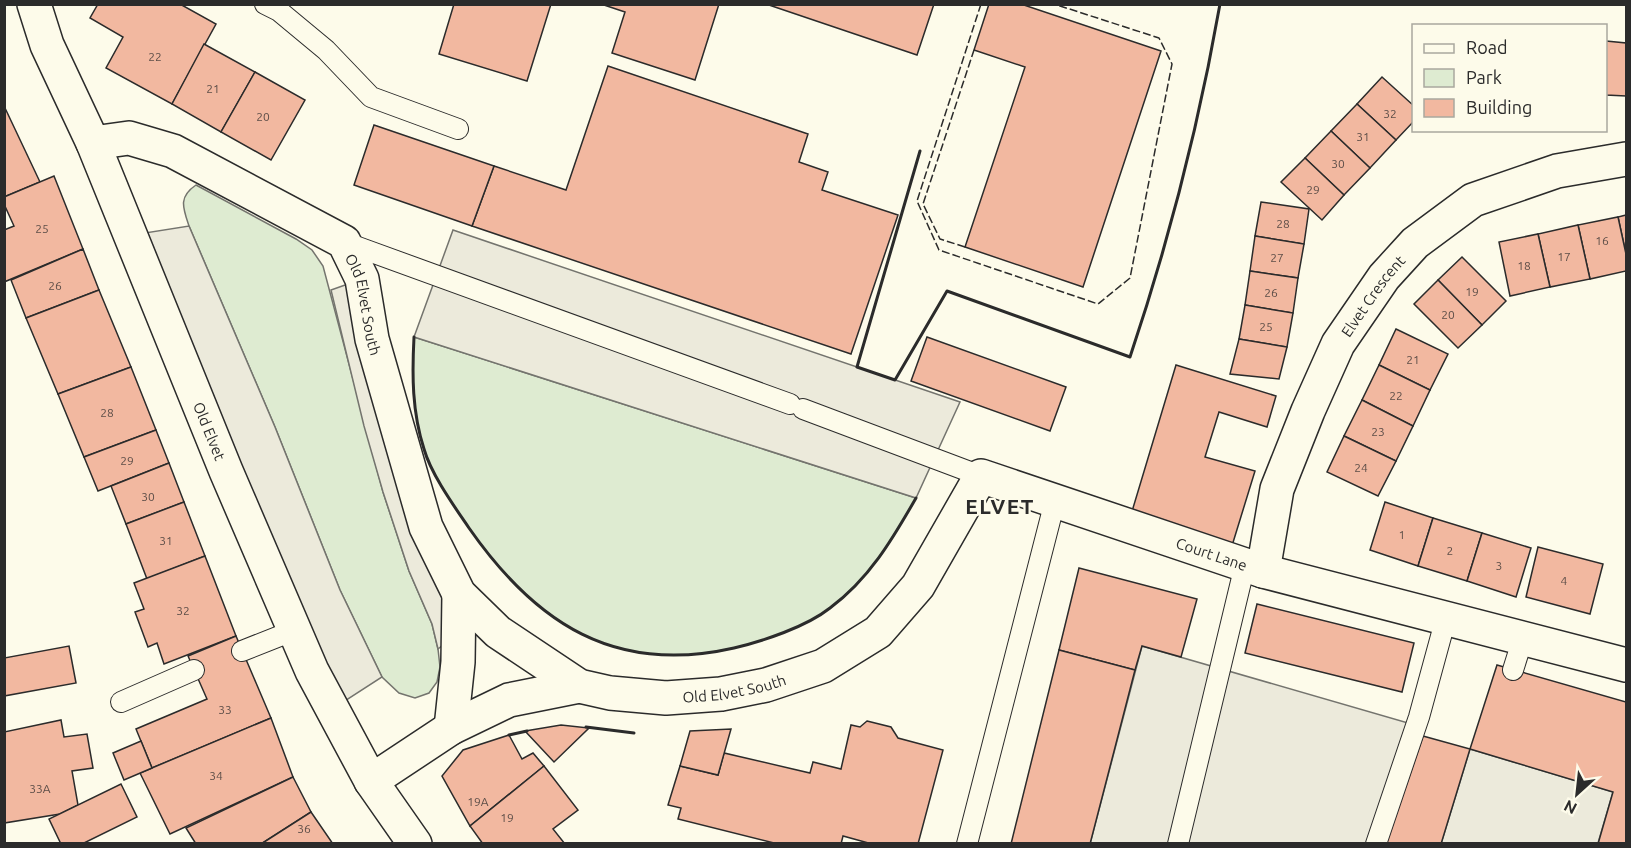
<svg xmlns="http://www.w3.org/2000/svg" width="1631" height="848" font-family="Ubuntu,sans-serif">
<rect width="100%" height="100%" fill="#fdfbea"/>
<g fill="#deebd1" stroke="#74746e" stroke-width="1.5">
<path d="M196,185L296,239L312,250L323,266L383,492L409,571L432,624L438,649L440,667L437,682L429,693L415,698L399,693L382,677L340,590L275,427L189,226C183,208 178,197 196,185Z"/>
<path d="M414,337L916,498C892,540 869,579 830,608C806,627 763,641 734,648C615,675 536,624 469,528C454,506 431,474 424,449C412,412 412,375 414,337Z"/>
</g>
<g fill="#eceadb" stroke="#74746e" stroke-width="1.5">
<polygon points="189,226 275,427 340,590 382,677 331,710 132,235"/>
<polygon points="453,230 960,402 916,498 414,337"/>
<polygon points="362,279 459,632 438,649 432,624 409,571 383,492 364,426 331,290"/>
<polygon points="1142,646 1415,725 1386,843 1090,844"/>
<polygon points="1470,749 1613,792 1598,843 1441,844"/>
</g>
<g fill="#f2b8a0" stroke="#2b2b2b" stroke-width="1.5">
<polygon points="98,4 180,4 216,24 172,104 106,68 123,37 90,18"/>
<polygon points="454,4 551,4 527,81 439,54"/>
<polygon points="601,4 719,4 695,80 612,53 625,12"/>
<polygon points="766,4 934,4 917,55"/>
<polygon points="989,4 1021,4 1161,51 1083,287 965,247 1025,67 974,50"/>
<polygon points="1606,41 1626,43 1626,96 1606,95"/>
<polygon points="204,44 255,72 221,132 172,104"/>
<polygon points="608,66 808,134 799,162 828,172 822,190 898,215 851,354 472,226 494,166 566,190"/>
<polygon points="255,72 305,100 271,160 221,132"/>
<polygon points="1382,77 1414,106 1414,121 1396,140 1357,104"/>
<polygon points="1357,104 1396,140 1370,168 1331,131"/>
<polygon points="5,108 40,182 4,197 4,109"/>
<polygon points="374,125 494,166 472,226 354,185"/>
<polygon points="1331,131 1370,168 1344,195 1305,158"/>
<polygon points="1305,158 1344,195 1322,220 1281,182"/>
<polygon points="54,176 83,249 4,282 4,230 14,226 4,204 4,197"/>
<polygon points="1261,202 1309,209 1304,244 1255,236"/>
<polygon points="1626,215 1626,254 1618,217"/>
<polygon points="1618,217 1626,254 1626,271 1590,279 1578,225"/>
<polygon points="1578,225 1590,279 1550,287 1538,234"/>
<polygon points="1538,234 1550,287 1510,296 1499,242"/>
<polygon points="1255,236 1304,244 1298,278 1250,271"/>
<polygon points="83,249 99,290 26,318 11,280"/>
<polygon points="1462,257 1506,301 1482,325 1438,280"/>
<polygon points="1250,271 1298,278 1293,313 1245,305"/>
<polygon points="1438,280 1482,325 1458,348 1414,304"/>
<polygon points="99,290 131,367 58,394 26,318"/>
<polygon points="1245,305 1293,313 1287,347 1239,339"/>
<polygon points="1396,329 1448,354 1430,390 1379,365"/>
<polygon points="927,337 1066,387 1050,431 911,381"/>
<polygon points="1239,339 1287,347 1279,379 1230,374"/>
<polygon points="1176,365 1276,396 1267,427 1219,412 1205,457 1255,471 1231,549 1130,518"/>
<polygon points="1379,365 1430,390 1413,426 1362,400"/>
<polygon points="131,367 156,430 84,457 58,394"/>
<polygon points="1362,400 1413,426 1396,461 1344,436"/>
<polygon points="156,430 169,463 98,491 84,457"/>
<polygon points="1344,436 1396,461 1378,496 1327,472"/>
<polygon points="169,463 184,502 126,524 111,486"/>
<polygon points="184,502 205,556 147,579 126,524"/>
<polygon points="1385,502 1433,518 1418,566 1370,550"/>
<polygon points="1433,518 1482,533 1467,581 1418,566"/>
<polygon points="1482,533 1531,548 1516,597 1467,581"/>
<polygon points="1538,547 1603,564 1590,614 1526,597"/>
<polygon points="205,556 236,636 164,664 157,643 148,647 135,612 144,609 134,583"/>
<polygon points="1079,568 1197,599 1181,657 1142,646 1135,670 1059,650"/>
<polygon points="1257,604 1414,643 1402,692 1245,653"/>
<polygon points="236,636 271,718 152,768 136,729 207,699 188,656"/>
<polygon points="69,646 76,683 4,696 4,658"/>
<polygon points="1059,650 1135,670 1090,844 1011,844"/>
<polygon points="1497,665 1626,702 1626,844 1598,844 1613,792 1470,749"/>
<polygon points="271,718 293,777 170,834 140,773"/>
<polygon points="61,720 64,737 87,734 93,768 72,771 78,805 60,814 4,823 4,732"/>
<polygon points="867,721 891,727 898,738 943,750 918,844 872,844 843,836 841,844 778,844 678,819 681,808 668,805 680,766 718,775 724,753 810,773 813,762 841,769 851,725 860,727"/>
<polygon points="561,725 589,728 554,762 525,731"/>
<polygon points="731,729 718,775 680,766 690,731"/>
<polygon points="509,735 522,759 533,753 544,766 470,826 442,776 463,750"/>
<polygon points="1423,736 1470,749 1441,844 1386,844"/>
<polygon points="141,741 152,768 124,780 113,753"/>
<polygon points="544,766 578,810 553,829 565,844 483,844 470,826"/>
<polygon points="293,777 311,812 261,844 196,844 186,828"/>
<polygon points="121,784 137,817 82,844 61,844 49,819"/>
<polygon points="311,812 333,844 261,844"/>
</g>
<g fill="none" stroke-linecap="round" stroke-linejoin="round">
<defs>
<g id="service">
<polyline points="265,4 279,11 326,50 371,97 458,129"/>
<polyline points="344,242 790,404"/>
<polyline points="803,409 981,476"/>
<polyline points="242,651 295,630"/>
<polyline points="1513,670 1523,638"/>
<polyline points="121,702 194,670"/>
<polyline points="967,844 1055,501"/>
<polyline points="1178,844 1245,565"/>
<polyline points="1376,844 1419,717 1446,618"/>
</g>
<g id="minor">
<path id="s1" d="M34,4L47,45L93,143L226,471L312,671L371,781L415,844"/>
<path id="s2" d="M93,143L129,138L173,151L344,242L362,279L372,339L426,527L459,594L498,632L579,686L610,693L666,698L721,694L766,685L823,666L878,632L918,586L981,476L1263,571L1626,665"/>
<path id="s3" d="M1263,571L1277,489L1308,411L1338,344L1384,277L1415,243L1473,200L1557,171L1626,159"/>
<polyline points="451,728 458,662 459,594"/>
<polyline points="371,781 451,728 509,700 579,686"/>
</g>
</defs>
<use href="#service" stroke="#2b2b2b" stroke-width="22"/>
<use href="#minor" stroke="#2b2b2b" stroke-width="36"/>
<use href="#service" stroke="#fdfbea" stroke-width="20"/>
<use href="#minor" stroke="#fdfbea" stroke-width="33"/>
<g stroke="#2b2b2b" stroke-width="1.5" stroke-dasharray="8 3" stroke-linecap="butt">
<polyline points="981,4 917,201 939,250 1098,304 1130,278 1172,64 1159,38 1054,4"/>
<polyline points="965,247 940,239 923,204 974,50"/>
</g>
<g stroke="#2b2b2b" stroke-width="3">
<path d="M920,151L857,367L895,380L947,291L1130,357C1169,241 1199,124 1220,4"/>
<path d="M414,337C412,375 412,412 424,449C431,474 454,506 469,528C536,624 615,675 734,648C763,641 806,627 830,608C869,579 892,540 916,498"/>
<polyline points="586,727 634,733"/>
<polyline points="509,735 527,731"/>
</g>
</g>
<g text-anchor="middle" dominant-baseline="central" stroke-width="4.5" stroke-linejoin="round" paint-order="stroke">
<g font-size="12" fill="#5d4e48">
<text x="155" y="56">22</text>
<text x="213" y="88">21</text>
<text x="1390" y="113">32</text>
<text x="263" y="116">20</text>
<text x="1363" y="136">31</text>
<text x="1338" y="163">30</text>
<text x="1313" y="189">29</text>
<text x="1283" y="223">28</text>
<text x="42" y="228">25</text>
<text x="1602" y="240">16</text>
<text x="1564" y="256">17</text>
<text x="1277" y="257">27</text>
<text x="1524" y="265">18</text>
<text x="55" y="285">26</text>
<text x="1472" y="291">19</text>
<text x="1271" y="292">26</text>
<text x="1448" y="314">20</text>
<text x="1266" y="326">25</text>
<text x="1413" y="359">21</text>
<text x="1396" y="395">22</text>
<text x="107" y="412">28</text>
<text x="1378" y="431">23</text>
<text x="127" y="460">29</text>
<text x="1361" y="467">24</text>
<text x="148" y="496">30</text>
<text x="1402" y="534">1</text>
<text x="166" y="540">31</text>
<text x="1450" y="550">2</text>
<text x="1499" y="565">3</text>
<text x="1564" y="580">4</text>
<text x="183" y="610">32</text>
<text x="225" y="709">33</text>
<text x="216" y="775">34</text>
<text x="40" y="788">33A</text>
<text x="478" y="801">19A</text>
<text x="507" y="817">19</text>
<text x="304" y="828">36</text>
</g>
<g font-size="15" fill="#2b2b2b" stroke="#fdfbea">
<text stroke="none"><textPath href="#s3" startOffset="300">Elvet Crescent</textPath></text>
<text stroke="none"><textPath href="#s2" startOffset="342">Old Elvet South</textPath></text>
<text stroke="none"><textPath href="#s1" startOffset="462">Old Elvet</textPath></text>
<text stroke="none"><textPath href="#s2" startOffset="1545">Court Lane</textPath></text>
<text stroke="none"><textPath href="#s2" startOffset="957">Old Elvet South</textPath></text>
</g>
<g font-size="21" font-weight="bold" letter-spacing="1.5" fill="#2b2b2b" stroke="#fdfbea">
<text x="1000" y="506">ELVET</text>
</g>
</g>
<rect width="1631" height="848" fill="none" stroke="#2b2b2b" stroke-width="12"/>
<rect x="1412" y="24" width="195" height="108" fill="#fdfbea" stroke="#a9a89e" stroke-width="1.5"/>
<rect x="1424" y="44" width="30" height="9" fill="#fdfbea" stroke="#a9a89e" stroke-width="1.5"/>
<text x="1466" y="54" font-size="18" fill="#2b2b2b">Road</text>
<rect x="1424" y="69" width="30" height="18" fill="#deebd1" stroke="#a9a89e" stroke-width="1.5"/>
<text x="1466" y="84" font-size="18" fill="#2b2b2b">Park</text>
<rect x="1424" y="99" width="30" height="18" fill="#f2b8a0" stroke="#a9a89e" stroke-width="1.5"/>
<text x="1466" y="114" font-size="18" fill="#2b2b2b">Building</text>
<g transform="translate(1577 794) rotate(207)" stroke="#fdfbea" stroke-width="4.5" paint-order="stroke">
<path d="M0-4.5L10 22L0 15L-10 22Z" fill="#2b2b2b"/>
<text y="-9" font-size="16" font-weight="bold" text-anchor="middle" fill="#2b2b2b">N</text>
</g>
</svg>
